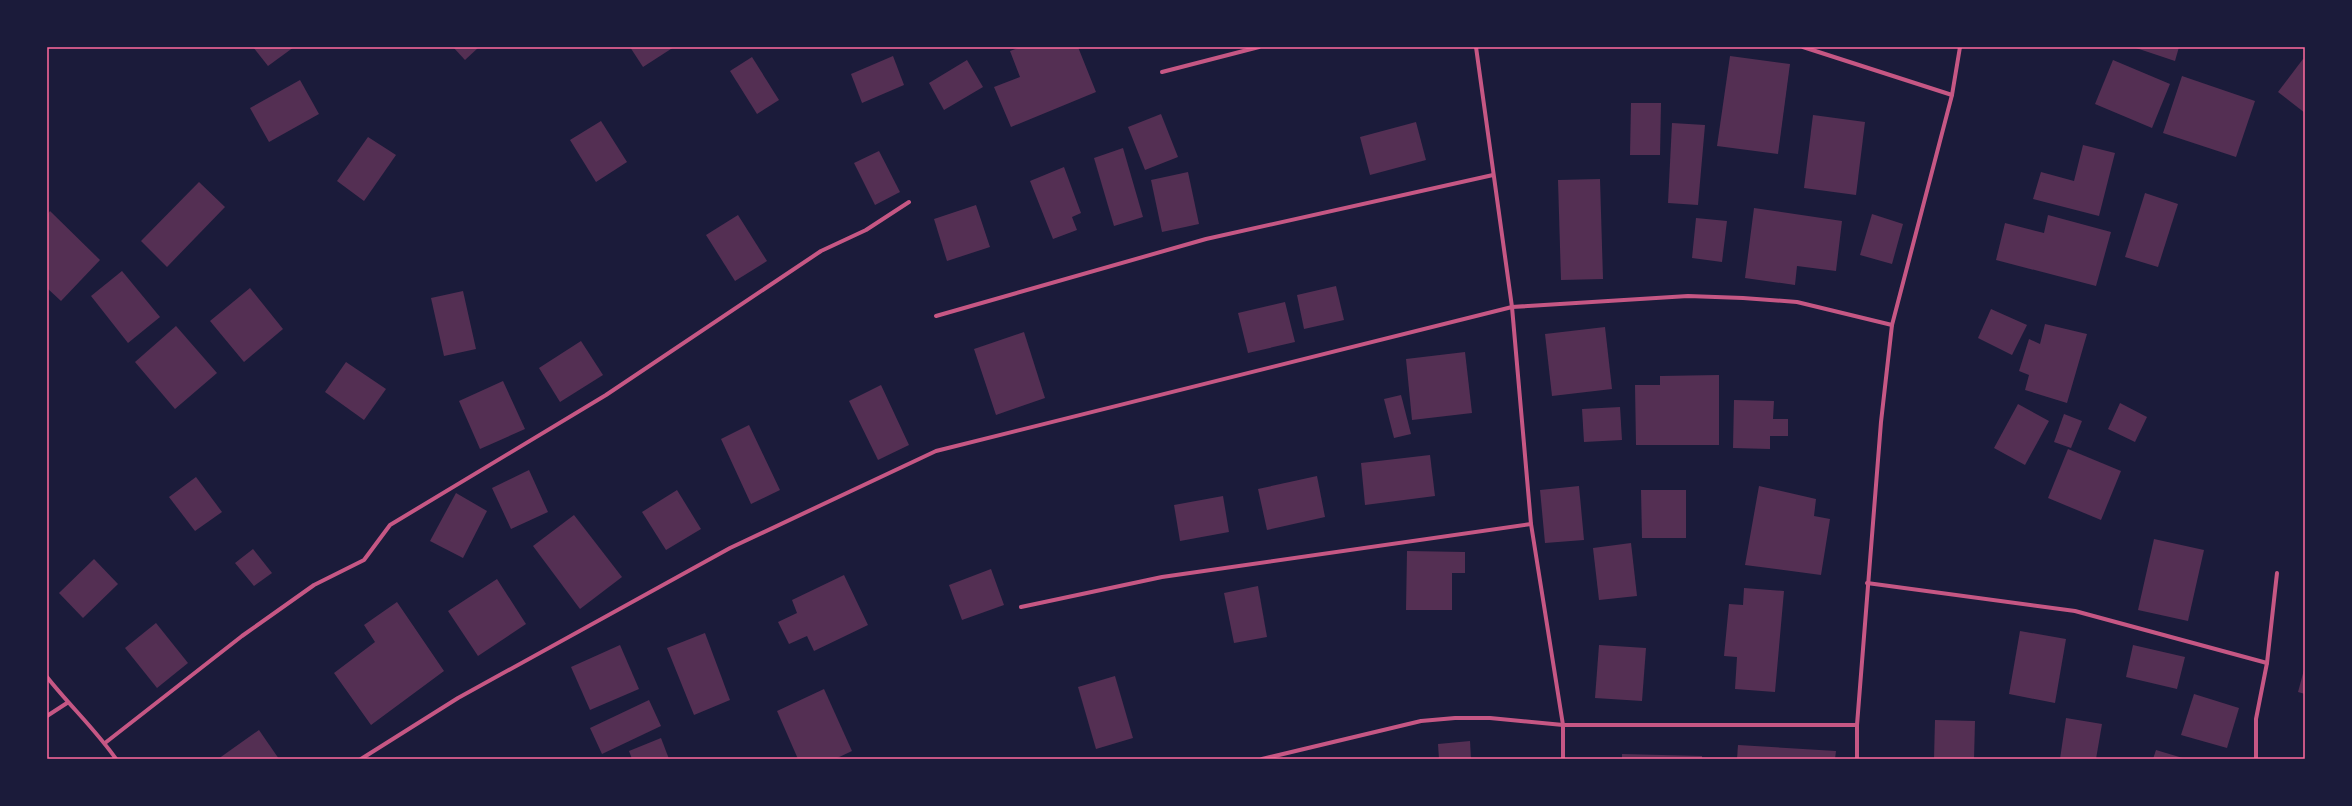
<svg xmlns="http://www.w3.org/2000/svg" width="2352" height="806" font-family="Figtree,sans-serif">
<rect width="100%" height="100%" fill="#1b1b3a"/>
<g fill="#542f53">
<polygon points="253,47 294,47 268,66"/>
<polygon points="453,47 479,47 465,60"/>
<polygon points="630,47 674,47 643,67"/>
<polygon points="1021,47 1078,47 1096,92 1011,127 994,87 1020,77 1010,51"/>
<polygon points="2133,47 2179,47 2175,61"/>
<polygon points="893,56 904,85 862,103 851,74"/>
<polygon points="1730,56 1790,64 1778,154 1717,146"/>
<polygon points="752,57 779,100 757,114 730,71"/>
<polygon points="2303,59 2305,60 2305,113 2278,92"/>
<polygon points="967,60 983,87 944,110 929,83"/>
<polygon points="2113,60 2170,84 2152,128 2095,104"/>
<polygon points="2182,76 2255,101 2236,157 2163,133"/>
<polygon points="300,80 319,114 269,142 250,108"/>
<polygon points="1631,103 1661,103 1660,155 1630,155"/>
<polygon points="1161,114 1178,157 1145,170 1128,127"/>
<polygon points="1813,115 1865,122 1856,195 1804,188"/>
<polygon points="601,121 627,162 596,182 570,140"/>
<polygon points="1416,122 1426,160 1370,175 1360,137"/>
<polygon points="1672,123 1705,125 1698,205 1668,203"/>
<polygon points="368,137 396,155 364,201 337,181"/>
<polygon points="2083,145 2115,153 2099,216 2033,199 2041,172 2074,181"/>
<polygon points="1123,148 1143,217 1114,226 1094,158"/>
<polygon points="879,151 900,192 875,205 854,163"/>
<polygon points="1064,167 1081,213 1072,217 1077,230 1053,239 1030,181"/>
<polygon points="1188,172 1199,224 1162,232 1151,180"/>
<polygon points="1600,179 1603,279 1561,280 1558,180"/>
<polygon points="199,182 225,207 167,267 141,241"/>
<polygon points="2145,193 2178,204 2158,267 2125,257"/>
<polygon points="976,205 990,247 947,261 934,219"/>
<polygon points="1754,208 1842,221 1836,271 1797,266 1795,285 1745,278"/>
<polygon points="50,211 100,260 61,301 47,288 47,215"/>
<polygon points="1872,214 1903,224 1892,264 1860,255"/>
<polygon points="738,215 767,261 735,281 706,235"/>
<polygon points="2048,215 2111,232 2096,286 1996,260 2005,223 2044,233"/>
<polygon points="1696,218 1727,221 1722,262 1692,258"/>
<polygon points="122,271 160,317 128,343 91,296"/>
<polygon points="1336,286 1344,320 1304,329 1297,295"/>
<polygon points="250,288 283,329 244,362 210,321"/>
<polygon points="463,291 476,349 444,356 431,298"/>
<polygon points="1285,302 1295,342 1248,353 1238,313"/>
<polygon points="1991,309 2027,325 2012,355 1978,338"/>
<polygon points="2045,324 2087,334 2067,403 2025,390 2029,375 2019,371 2029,339 2040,344"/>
<polygon points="176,326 217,373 175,409 135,362"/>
<polygon points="1605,327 1612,389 1552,396 1545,334"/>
<polygon points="1024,332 1045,398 996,415 974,349"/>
<polygon points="581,341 603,375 560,402 539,368"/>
<polygon points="1465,352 1472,413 1412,420 1406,359"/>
<polygon points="346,362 386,389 364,420 325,392"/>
<polygon points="1719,375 1719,445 1636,445 1635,385 1660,385 1660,376"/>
<polygon points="503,381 525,429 480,449 459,401"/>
<polygon points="881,385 909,445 878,460 849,401"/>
<polygon points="1401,395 1411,434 1394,438 1384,399"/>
<polygon points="1734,400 1774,401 1773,419 1788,419 1788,436 1770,436 1770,449 1733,448"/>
<polygon points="2120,403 2147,417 2135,442 2108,429"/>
<polygon points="2018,404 2049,421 2025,465 1994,448"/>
<polygon points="1620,407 1622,440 1584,442 1582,409"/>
<polygon points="2064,414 2082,421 2071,448 2054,442"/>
<polygon points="749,425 780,490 751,504 721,439"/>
<polygon points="2068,449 2121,471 2101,520 2048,498"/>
<polygon points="1430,455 1435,496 1365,505 1361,463"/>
<polygon points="529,470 548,512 511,529 492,488"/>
<polygon points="1317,476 1325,517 1267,530 1258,489"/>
<polygon points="196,477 222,512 195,531 169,497"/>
<polygon points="1579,486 1584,540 1545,543 1540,490"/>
<polygon points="1759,486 1816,499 1814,516 1830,519 1821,575 1745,565"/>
<polygon points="677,490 701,529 666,550 642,512"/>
<polygon points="1641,490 1686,490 1686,538 1642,538"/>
<polygon points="456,493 487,511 463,558 430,541"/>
<polygon points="1223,496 1229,532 1180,541 1174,505"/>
<polygon points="574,515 622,577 580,609 533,546"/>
<polygon points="2154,539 2204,550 2188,621 2138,610"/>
<polygon points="1631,543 1637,596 1599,600 1593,548"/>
<polygon points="253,549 272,573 254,586 235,563"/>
<polygon points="1407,551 1465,552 1465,573 1452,573 1452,610 1406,610"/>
<polygon points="94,559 118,584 83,618 59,593"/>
<polygon points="991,569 1004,605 962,620 949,585"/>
<polygon points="844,575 868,625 814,651 807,636 789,644 778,622 797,613 792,600"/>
<polygon points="497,579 526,624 478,656 448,611"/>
<polygon points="1258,586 1267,637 1234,643 1224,593"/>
<polygon points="1744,588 1784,591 1775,692 1735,689 1737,657 1724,656 1729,604 1743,605"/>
<polygon points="397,602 444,671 371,725 334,673 375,642 364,625"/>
<polygon points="156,623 188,663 157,688 125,648"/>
<polygon points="2020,631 2066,639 2055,703 2009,694"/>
<polygon points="705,633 730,700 694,715 667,648"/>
<polygon points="620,645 639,689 590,710 571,667"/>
<polygon points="1599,645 1646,648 1642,701 1595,698"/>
<polygon points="2133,645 2185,657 2177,689 2126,677"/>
<polygon points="2305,666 2305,694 2298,692"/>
<polygon points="1115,676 1133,738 1096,749 1078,687"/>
<polygon points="824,689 852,751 835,759 798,759 777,711"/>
<polygon points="2194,694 2239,708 2227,748 2181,735"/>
<polygon points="649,700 661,726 602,754 590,728"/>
<polygon points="2066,718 2102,724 2096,759 2060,759"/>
<polygon points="1935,720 1975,721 1974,759 1934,759"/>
<polygon points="259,730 279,759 218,759"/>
<polygon points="661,738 669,759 632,759 629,751"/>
<polygon points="1470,741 1471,759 1439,759 1438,744"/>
<polygon points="1738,745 1836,751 1835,759 1737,759"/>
<polygon points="2156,750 2186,759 2153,759"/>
<polygon points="1622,754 1702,756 1702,759 1622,759"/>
</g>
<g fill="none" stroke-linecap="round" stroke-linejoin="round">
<g stroke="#c65784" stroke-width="4">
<polyline points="1476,47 1512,307 1531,524 1563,725 1563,759"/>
<polyline points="1803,47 1952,95"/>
<polyline points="1162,72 1259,47"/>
<polyline points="936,316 1206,239 1493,175"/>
<polyline points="1867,583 2075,611 2267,663"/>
<polyline points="1021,607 1162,577 1531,524"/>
<path d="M47,677C69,705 96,730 116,759"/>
<polyline points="47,716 67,703"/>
<polyline points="105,743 242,636 314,585 364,560 390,525 606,395 821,251 866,230 909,202"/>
<polyline points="361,759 458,698 730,548 936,451 1512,307 1688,296 1743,298 1797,302 1892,325"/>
<polyline points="1262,759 1421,721 1455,718 1490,718 1563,725 1857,725"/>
<polyline points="1857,759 1857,725 1881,422 1892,325 1952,95 1960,47"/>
<polyline points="2256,759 2256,719 2267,663 2277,573"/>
</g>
</g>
<rect width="2352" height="806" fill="none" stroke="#1b1b3a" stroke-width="96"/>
<rect x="48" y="48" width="2256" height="710" fill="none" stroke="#ff6b9d" stroke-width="1.5"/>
</svg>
